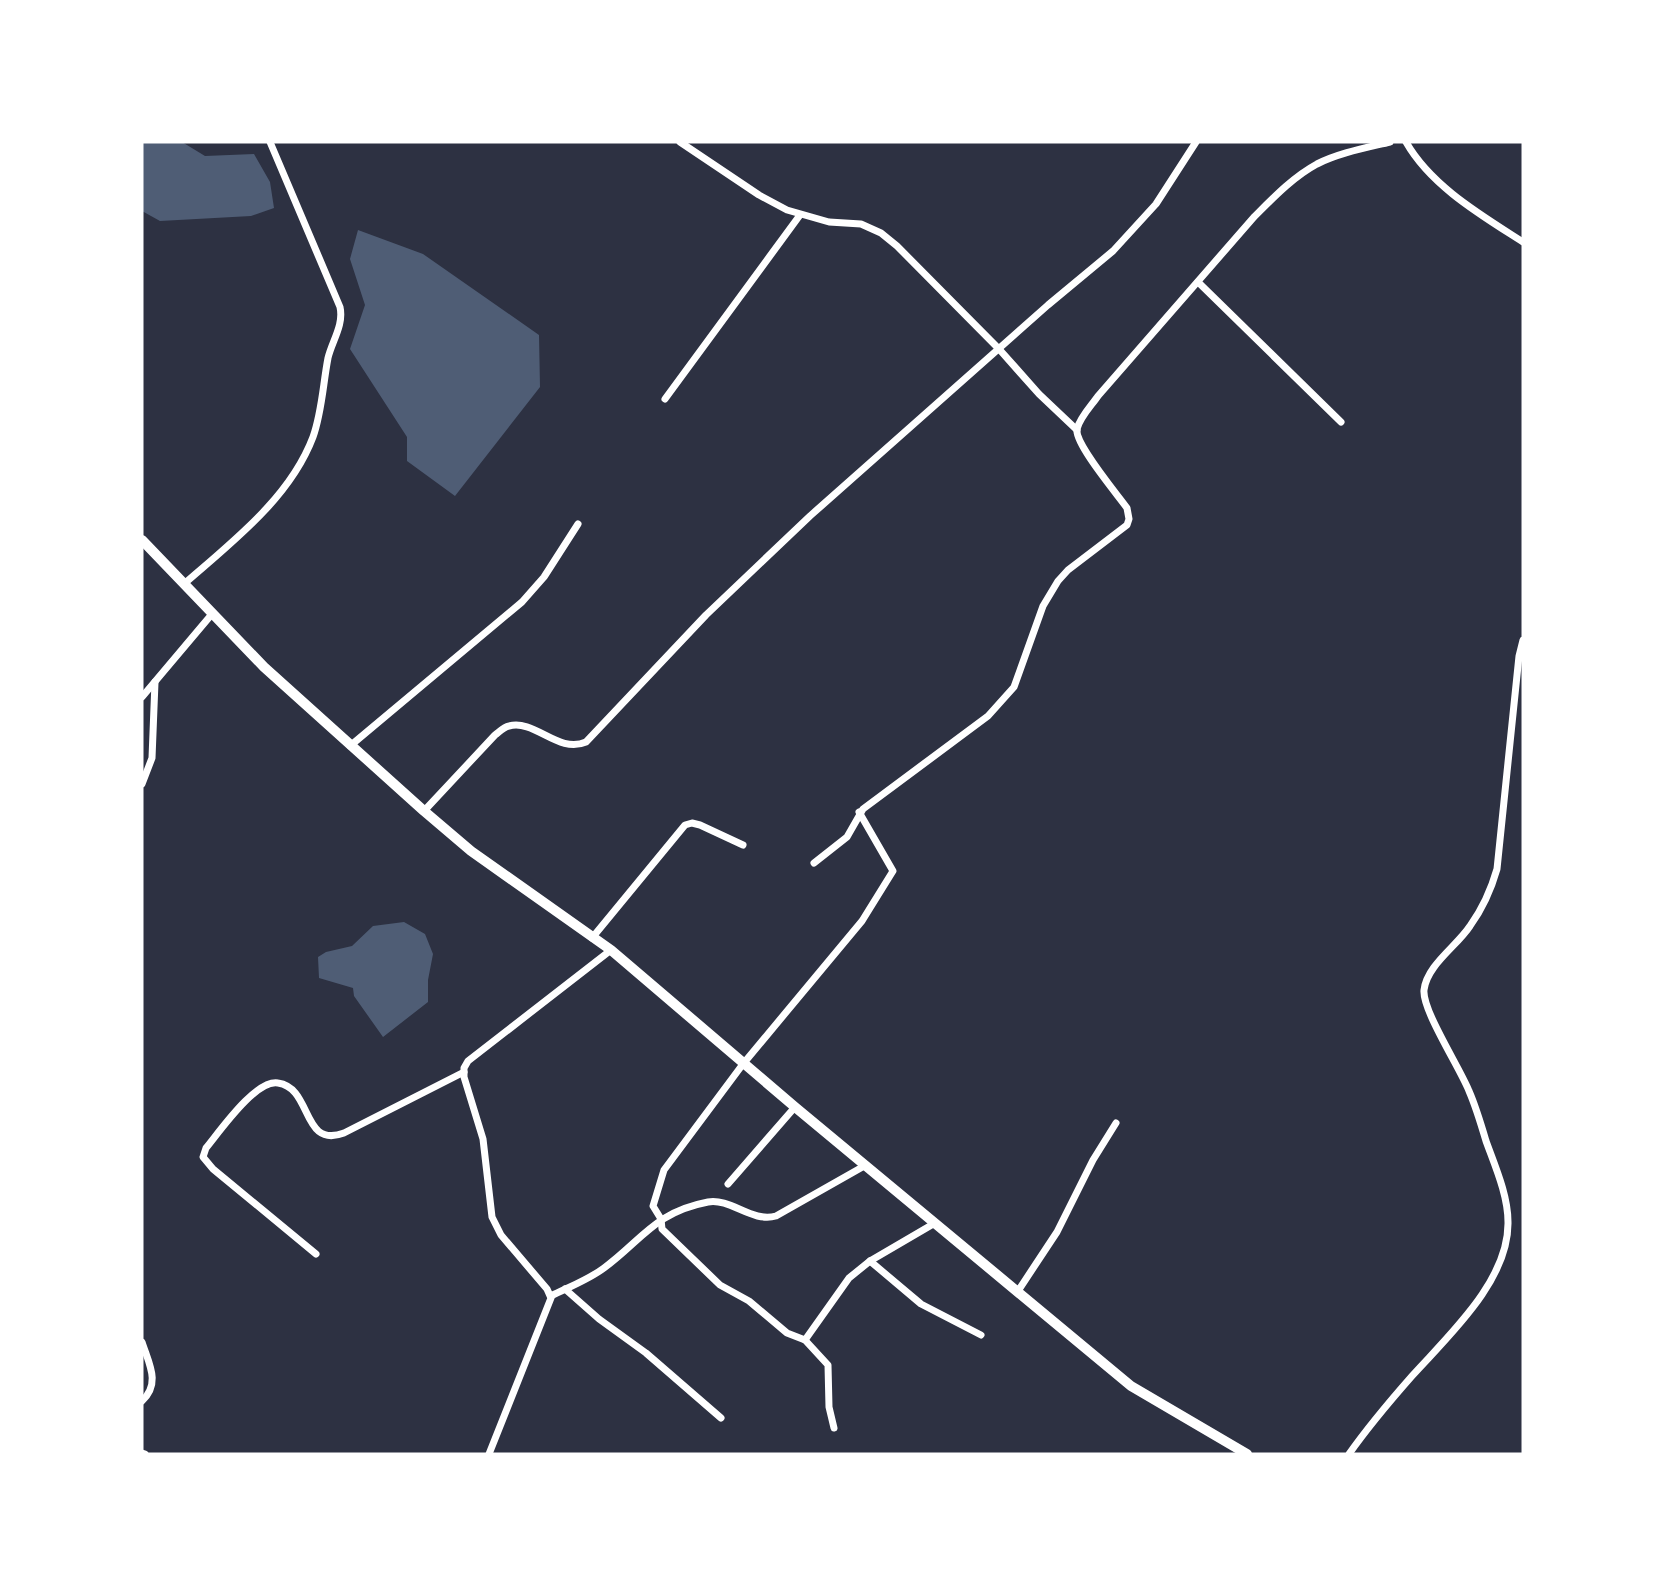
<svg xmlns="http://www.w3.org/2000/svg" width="1665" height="1596" font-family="Roboto,sans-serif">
<rect width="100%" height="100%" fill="#2d3142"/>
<g fill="#4f5d75">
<polygon points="142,142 182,142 205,156 254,154 270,182 274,208 251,216 160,221 142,211"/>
<polygon points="358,230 423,254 539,335 540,387 455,496 407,461 407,437 350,349 365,305 350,259"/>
<polygon points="404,922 425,934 433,954 428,980 428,1002 383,1037 354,996 353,988 319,978 318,957 326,952 352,946 373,926"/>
</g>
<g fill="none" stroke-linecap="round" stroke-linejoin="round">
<g stroke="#fff" stroke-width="7">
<polyline points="680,142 759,195 787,210 829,222 861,224 881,233 897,246 999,349 1039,394 1077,430"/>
<path d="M1406,142C1431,186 1481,215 1523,242"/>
<polyline points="1198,282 1341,422"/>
<polyline points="665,399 800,215"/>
<path d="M184,584C232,542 290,498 313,437C322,412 323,384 328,358C332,341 344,325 340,307L270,142"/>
<polyline points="142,697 212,614"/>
<polyline points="350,746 522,602 544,577 578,524"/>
<polyline points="142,784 152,758 155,682"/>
<path d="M424,811L495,735C499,732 504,727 509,726C535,719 558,754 586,742L706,615L810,516L1048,305L1113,251L1156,204L1196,142"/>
<path d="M814,863L847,837L863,809L988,716L1014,687L1043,606L1058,581L1068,570L1127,525L1129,519L1127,508C1117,494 1074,443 1077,429C1080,417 1092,405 1098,396L1254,217C1273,198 1293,177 1317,164C1339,153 1365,148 1390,142"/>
<polyline points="592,938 685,825 692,823 700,825 743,845"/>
<polyline points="728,1184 795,1107"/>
<path d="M316,1254L213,1169L203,1157L206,1148C220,1131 256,1079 278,1083C313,1088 301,1149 344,1133L464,1072"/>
<polyline points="870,1261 921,1304 981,1335"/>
<polyline points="565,1289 599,1319 646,1353 721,1418"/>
<polyline points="1018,1291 1057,1232 1093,1160 1116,1123"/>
<path d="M551,1296C569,1287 588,1280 604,1268C642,1240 655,1212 708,1202C731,1198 752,1223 776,1216L866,1165"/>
<polyline points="805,1340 849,1278 870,1261 935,1223"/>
<path d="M142,1342C149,1364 161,1383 142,1401"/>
<polyline points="834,1428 829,1407 828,1365 805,1340 787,1333 749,1301 720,1285 662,1229 661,1219 653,1206 664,1170 743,1064 862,921 893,871 859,812"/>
<polyline points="142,1453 145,1454"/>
<polyline points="489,1454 551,1298 547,1289 501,1235 492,1217 483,1139 464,1077 464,1068 468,1061 611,950"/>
<path d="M1349,1454C1368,1427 1390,1401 1412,1376C1448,1336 1509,1281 1508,1222C1508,1195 1495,1166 1486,1141C1481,1124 1476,1107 1469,1091C1460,1068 1422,1010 1424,990C1427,965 1457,946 1470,926C1483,908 1491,890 1497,869L1519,656L1523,640"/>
</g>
<polyline stroke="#fff" stroke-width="10" points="142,540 264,667 424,811 471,851 611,950 795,1107 1131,1386 1247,1454"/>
</g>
<rect width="1665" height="1596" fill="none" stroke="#ffffff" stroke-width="287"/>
</svg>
